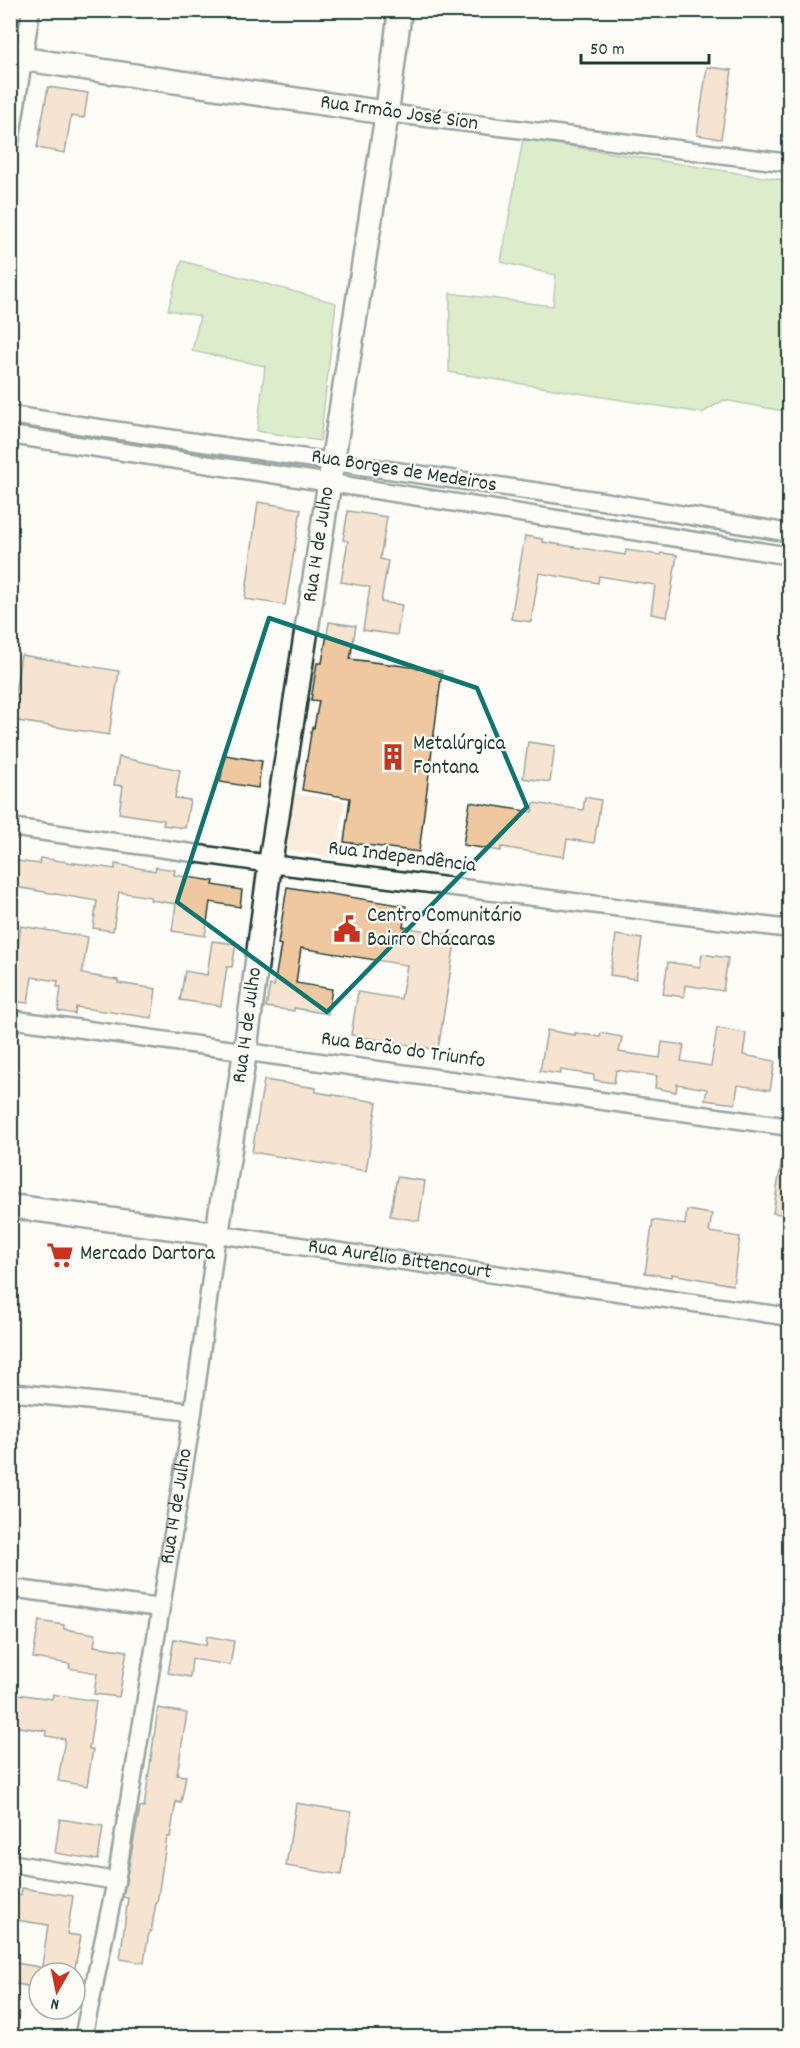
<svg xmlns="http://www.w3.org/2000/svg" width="800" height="2048" font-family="Dekko,sans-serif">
<rect width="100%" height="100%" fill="#fdfcf7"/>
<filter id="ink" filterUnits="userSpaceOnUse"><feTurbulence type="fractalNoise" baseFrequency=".0167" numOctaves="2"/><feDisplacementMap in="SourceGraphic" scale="12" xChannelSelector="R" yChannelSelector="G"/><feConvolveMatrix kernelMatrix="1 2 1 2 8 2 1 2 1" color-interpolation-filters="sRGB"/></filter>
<g filter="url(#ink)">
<polygon fill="#f9ecdd" points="284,792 345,801 336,858 276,848"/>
<g fill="#b4dc98" stroke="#6a8c66" stroke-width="1.5">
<polygon points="523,139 789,181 789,412 724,400 702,413 449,372 450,293 553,306 556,275 501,262"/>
<polygon points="182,261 336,303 320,441 257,431 265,366 192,351 200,316 168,310"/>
</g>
<g fill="#efc89f" stroke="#1f3d34" stroke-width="1.5">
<polygon points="707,67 732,70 721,139 697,135"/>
<polygon points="48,87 88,93 84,118 71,116 65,153 37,148"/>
<polygon points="258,502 301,509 285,605 245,599"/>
<polygon points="348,511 387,517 380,559 388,561 381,602 402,605 397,635 363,630 370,587 341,582 348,541 343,540"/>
<polygon points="525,536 543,539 543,542 625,555 626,550 660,555 661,553 677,555 667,617 651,614 655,585 599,576 598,583 539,573 531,622 511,619"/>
<polygon points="329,622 356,626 350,659 442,671 419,852 344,842 350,798 302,790 312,727 314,728 319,701 311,700 317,663 322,663"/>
<polygon points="21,655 119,671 109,735 11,720"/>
<polygon points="528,742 555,746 550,782 523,778"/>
<polygon points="225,755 262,761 258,788 220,782"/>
<polygon points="119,757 180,770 175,798 190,800 185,828 163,825 164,820 119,813 123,786 114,785"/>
<polygon points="585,797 601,800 594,843 567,839 564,857 501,847 501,851 463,845 470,802 532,812 534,803 583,810"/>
<polygon points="40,858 115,869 115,864 155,871 156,867 175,870 174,875 214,881 213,885 242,890 240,907 210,902 205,936 172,931 176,904 150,900 151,897 119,892 113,931 93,928 97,901 10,886 10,860 39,864"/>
<polygon points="287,887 406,906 403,927 456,936 438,1050 351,1035 358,992 401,999 407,965 301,948 296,983 332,989 328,1014 294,1008 294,1011 266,1007 270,985 274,986 281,945 278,944"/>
<polygon points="21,926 88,937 82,974 118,980 118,983 156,989 152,1018 76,1007 75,1014 58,1011 61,987 57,987 58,981 32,977 28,1003 10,1001 10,956 16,957"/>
<polygon points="616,935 642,939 636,979 610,975"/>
<polygon points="212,941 236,944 232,967 227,967 221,1006 180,1000 185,971 207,975"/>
<polygon points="702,954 728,958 723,991 685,985 684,997 663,994 668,962 700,967"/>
<polygon points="717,1028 746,1033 743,1055 775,1061 770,1090 738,1085 735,1104 705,1100 707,1089 677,1084 676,1092 655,1088 657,1076 616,1070 614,1083 594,1080 594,1075 561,1070 560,1074 540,1071 547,1030 575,1035 575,1033 600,1037 601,1033 622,1037 619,1052 660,1058 662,1042 684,1045 681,1061 711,1066"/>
<polygon points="264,1080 316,1088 316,1092 377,1102 366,1171 252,1152"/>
<polygon points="782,1158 789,1159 789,1215 773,1213"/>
<polygon points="397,1177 425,1181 419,1221 390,1216"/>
<polygon points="687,1210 712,1214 709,1232 740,1237 733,1285 672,1274 672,1277 645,1273 653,1220 685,1225"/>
<polygon points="39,1621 64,1625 64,1629 96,1634 94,1646 127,1651 119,1697 94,1694 97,1673 69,1668 70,1664 33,1658"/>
<polygon points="207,1636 234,1641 230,1665 192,1659 190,1677 168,1673 174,1639 206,1645"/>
<polygon points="17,1694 52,1699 53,1694 96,1701 89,1749 93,1749 87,1786 58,1781 65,1739 46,1736 47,1731 12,1726"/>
<polygon points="158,1708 187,1713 177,1775 186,1776 181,1803 176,1802 170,1837 167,1837 157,1903 156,1903 151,1932 149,1931 144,1963 120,1959 128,1898 123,1897 140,1807 144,1808"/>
<polygon points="296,1803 351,1812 341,1875 286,1866"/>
<polygon points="60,1819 103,1826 98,1860 55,1853"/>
<polygon points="22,1888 73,1896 67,1934 81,1936 74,1973 41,1973 48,1925 10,1919 10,1894 21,1895"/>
<polygon points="10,1962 39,1967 39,1988 10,1983"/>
</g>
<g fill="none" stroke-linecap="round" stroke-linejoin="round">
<defs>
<g id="street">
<polyline points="387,113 790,163"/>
<polyline points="10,143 31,10"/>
<polyline points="10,415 609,502 790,533"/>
<polyline points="10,435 331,483 790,556"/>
<polyline points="10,827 270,864 790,929"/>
<polyline points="10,1019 790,1127"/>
<polyline points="10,1392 193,1412"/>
<polyline points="10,1588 160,1608"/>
<polyline points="10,1863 116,1881"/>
<path id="s1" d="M83,2038L116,1881L193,1412L217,1234L790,1317"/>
</g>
<g id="secondary">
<polyline points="10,57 387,113"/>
<path id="s2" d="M10,1206L217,1234L245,1052L270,864L387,113L400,10"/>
</g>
</defs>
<use href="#street" stroke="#1f3d34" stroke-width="21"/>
<use href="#secondary" stroke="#1f3d34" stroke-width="27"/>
<use href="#street" stroke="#fdfcf7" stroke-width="16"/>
<use href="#secondary" stroke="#fdfcf7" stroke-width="22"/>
</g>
</g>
<path d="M0 0H800V2048H0ZM269,618L477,688L527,807L327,1012L177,902Z" fill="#fdfcf7" fill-opacity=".55" fill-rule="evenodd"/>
<path fill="none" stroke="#0f766e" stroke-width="4.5" stroke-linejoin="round" d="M269,618L477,688L527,807L327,1012L177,902Z"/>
<defs>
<symbol id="building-bare" viewBox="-9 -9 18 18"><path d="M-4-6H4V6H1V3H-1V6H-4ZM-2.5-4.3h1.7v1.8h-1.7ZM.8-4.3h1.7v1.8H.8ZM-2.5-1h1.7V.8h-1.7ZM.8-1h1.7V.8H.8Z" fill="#c8321e" stroke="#fdfcf7" stroke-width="2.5" paint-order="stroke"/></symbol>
<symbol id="civic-bare" viewBox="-9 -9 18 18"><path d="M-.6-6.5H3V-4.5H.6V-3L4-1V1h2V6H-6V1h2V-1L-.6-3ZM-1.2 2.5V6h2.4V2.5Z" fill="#c8321e" stroke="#fdfcf7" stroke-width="2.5" paint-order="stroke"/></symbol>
<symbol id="supermarket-bare" viewBox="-9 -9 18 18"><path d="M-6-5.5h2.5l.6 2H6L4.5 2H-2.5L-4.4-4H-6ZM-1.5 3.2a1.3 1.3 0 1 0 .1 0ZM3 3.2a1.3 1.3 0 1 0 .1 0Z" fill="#c8321e" stroke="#fdfcf7" stroke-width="2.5" paint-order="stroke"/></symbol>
</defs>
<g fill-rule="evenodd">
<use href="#building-bare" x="374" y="738" width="38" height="38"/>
<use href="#civic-bare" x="328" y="910" width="38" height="38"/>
<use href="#supermarket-bare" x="41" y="1236" width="38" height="38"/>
</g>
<g text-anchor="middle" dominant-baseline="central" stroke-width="4.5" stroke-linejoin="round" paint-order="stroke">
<g font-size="21" fill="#1f3d34" stroke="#fdfcf7">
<text transform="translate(399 114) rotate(8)">Rua Irmão José Sion</text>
<text transform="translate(404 472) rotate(9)">Rua Borges de Medeiros</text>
<text stroke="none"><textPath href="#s2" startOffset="906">Rua 14 de Julho</textPath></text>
<text transform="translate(402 858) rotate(7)">Rua Independência</text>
<text stroke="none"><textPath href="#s2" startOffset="420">Rua 14 de Julho</textPath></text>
<text transform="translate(403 1051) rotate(8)">Rua Barão do Triunfo</text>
<text stroke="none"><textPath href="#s1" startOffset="1000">Rua Aurélio Bittencourt</textPath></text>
<text stroke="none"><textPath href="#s1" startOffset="540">Rua 14 de Julho</textPath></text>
</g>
<g font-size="21" fill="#1f3d34" stroke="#fdfcf7" text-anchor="start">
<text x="413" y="745">Metalúrgica<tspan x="413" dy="24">Fontana</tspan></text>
<text x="367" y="917">Centro Comunitário<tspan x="367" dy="24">Bairro Chácaras</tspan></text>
<text x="80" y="1255">Mercado Dartora</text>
</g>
</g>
<rect width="800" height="2048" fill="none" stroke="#fdfcf7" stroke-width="36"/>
<rect x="18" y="18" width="764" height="2012" fill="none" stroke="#1f3d34" stroke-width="2" filter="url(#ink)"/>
<g transform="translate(57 1991) rotate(189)"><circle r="28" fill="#fdfcf7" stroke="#a4b0a9" stroke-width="1.5"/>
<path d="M0-4.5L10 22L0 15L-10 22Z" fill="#c8321e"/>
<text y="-9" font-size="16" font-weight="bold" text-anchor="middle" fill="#1f3d34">N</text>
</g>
<path d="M581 54v9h128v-9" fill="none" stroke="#1f3d34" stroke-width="3"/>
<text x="590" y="54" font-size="18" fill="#1f3d34" stroke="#fdfcf7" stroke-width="4.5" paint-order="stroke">50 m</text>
</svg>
